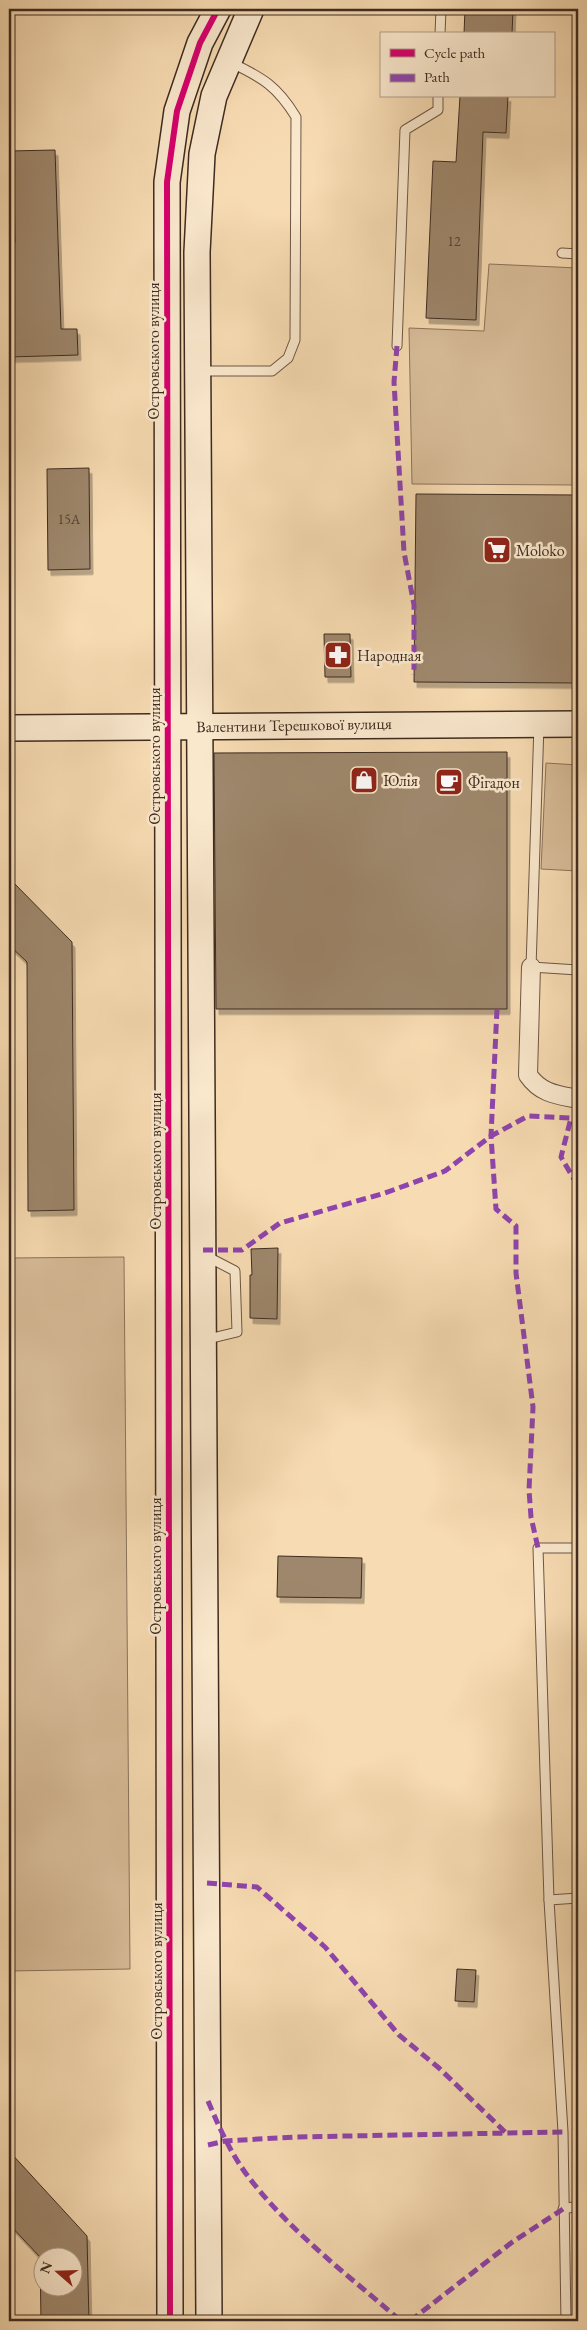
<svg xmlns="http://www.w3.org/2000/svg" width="587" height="2330" font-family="'EB Garamond',serif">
<defs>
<filter id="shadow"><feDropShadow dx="3" dy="5.5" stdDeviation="0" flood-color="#0004"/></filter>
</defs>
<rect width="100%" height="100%" fill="#f7dbb2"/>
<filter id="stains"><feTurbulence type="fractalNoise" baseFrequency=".004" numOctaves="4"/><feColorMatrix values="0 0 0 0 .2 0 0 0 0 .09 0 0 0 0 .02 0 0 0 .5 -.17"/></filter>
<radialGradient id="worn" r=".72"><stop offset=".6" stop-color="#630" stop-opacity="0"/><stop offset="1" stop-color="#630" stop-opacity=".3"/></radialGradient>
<g fill="#d8bd99" stroke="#8b745c">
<polygon points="489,264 578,268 578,485 412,484 409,328 484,331"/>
<polygon points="546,763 578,765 578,871 541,869"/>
<polygon points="124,1257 130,1969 9,1971 9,1258"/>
</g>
<g fill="#9e876c" stroke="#3e2b20" fill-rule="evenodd" filter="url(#shadow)">
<polygon points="465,9 513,9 512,34 464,34"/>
<polygon points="460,96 508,96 506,133 483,132 476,320 426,318 433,161 456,162"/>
<polygon points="55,150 61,329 77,329 78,355 9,357 9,243 15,243 14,178 9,178 9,151"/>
<polygon points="89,468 90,569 48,570 47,469"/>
<polygon points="416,494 578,495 578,683 414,682"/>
<polygon points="324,634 350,634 351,677 325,677"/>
<polygon points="507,752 507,1009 216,1009 214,753"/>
<polygon points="9,878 72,942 74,1210 28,1211 27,962 9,945"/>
<polygon points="278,1248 277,1319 250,1318 250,1275 252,1275 251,1249"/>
<polygon points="278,1556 362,1558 361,1598 277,1597"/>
<polygon points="457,1969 476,1970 474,2002 455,2001"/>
<path d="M9,2151L87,2236L89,2321H41L40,2257L9,2224ZM42,2258H72V2288H42Z"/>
</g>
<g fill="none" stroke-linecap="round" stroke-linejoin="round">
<defs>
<g id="lane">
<polyline points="440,34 441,9"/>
<polyline points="562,253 578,254"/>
<polyline points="397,346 405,130 438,110 438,96"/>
<path d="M198,371H272L288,358L295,340L296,117C277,86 263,78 230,62"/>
<polyline points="539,725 531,967 578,970"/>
<polyline points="204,1340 237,1332 235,1271 206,1256"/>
<polyline points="549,1900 578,1898"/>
<polyline points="563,2209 578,2206"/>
<polyline points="566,2321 563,2132 549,1900 538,1548 578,1548"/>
</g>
<path id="street" d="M531,967L528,1075C541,1094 558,1095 578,1099"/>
<g id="secondary">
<polyline points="9,728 578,724"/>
<polyline points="170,2321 167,182 177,111 200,43 218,9"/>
<polyline points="209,2321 197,252 202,154 214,96 251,9"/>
</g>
</defs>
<use href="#lane" stroke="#6c5744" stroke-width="11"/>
<use href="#street" stroke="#6c5744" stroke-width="20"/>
<use href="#secondary" stroke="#3e2b20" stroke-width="28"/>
<use href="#lane" stroke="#fae8cd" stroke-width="9"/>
<use href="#street" stroke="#fae8cd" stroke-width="18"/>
<use href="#secondary" stroke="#fae8cd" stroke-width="25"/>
<g stroke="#8e44ad" stroke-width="5" stroke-dasharray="10 5" stroke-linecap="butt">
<polyline points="397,346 394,382 404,552 414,605 414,675"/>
<polyline points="497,1009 491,1136 496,1209 516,1226 516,1273 533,1407 529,1490 531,1517 538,1548"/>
<polyline points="203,1250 242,1250 280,1223 385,1193 445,1171 491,1136 528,1116 571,1118 561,1157 578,1186"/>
<polyline points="207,1883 257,1887 325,1947 399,2035 439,2068 505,2132"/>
<path d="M208,2101C219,2127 230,2152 247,2175C289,2231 348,2275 401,2321"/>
<polyline points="208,2145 225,2141 295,2137 563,2132"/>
<polyline points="410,2321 511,2243 563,2209"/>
</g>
<defs>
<polyline id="cycleway" points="170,2321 167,182 177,111 200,43 218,9"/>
</defs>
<use href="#cycleway" stroke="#fae8cd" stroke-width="9"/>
<use href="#cycleway" stroke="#d6006c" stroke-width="6"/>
</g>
<defs>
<symbol id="supermarket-square" viewBox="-11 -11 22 22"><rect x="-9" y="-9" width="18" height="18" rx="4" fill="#8f2418" stroke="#fae8cd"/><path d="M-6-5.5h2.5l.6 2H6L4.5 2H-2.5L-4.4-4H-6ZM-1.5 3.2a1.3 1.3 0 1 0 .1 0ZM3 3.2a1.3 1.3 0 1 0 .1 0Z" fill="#fff"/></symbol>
<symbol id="pharmacy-square" viewBox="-11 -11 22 22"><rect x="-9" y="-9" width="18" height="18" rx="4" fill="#8f2418" stroke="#fae8cd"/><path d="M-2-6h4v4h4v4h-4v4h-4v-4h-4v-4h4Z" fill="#fff"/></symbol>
<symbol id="shop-square" viewBox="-11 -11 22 22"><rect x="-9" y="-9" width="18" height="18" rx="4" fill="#8f2418" stroke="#fae8cd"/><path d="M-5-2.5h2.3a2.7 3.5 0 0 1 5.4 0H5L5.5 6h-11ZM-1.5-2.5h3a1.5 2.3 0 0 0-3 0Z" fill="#fff"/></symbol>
<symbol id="cafe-square" viewBox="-11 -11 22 22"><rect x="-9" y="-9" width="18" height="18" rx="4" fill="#8f2418" stroke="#fae8cd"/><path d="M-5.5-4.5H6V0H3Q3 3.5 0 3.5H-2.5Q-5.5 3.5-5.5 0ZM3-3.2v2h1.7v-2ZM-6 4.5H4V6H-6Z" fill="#fff"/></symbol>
</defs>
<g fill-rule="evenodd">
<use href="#supermarket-square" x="481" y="534" width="32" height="32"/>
<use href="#pharmacy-square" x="322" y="639" width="32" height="32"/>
<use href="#shop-square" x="348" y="764" width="32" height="32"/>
<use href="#cafe-square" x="433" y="766" width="32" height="32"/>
</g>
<g text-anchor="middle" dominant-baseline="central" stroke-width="5" stroke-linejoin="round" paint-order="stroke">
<g font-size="14" fill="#564233">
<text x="454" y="241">12</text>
<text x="69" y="519">15А</text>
</g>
<g font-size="16" fill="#3e2b20" stroke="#fae8cd">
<text transform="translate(153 351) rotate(-90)">Островського вулиця</text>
<text transform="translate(294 725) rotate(-1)">Валентини Терешкової вулиця</text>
<text transform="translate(154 756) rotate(-90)">Островського вулиця</text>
<text transform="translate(155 1161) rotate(-90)">Островського вулиця</text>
<text transform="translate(155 1566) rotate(-90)">Островського вулиця</text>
<text transform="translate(156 1971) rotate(-90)">Островського вулиця</text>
</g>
<g font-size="16" fill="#3e2b20" stroke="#fae8cd" text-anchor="start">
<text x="516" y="550">Moloko</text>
<text x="357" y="655">Народная</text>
<text x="383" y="780">Юлія</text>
<text x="468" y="782">Фігадон</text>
</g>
</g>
<rect width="587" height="2330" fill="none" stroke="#f7dbb2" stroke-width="30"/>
<rect x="10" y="10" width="567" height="2310" fill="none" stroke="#3e2b20" stroke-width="2.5"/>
<rect x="15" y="15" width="557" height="2300" fill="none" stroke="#3e2b20"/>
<rect x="380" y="32" width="175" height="65" fill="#fae8cd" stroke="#af9c88"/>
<rect x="390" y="49" width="25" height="8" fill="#d6006c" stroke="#af9c88"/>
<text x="424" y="58" font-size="15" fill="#3e2b20">Cycle path</text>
<rect x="390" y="74" width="25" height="8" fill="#8e44ad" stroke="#af9c88"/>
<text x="424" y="82" font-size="15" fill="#3e2b20">Path</text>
<g transform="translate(58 2272) rotate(290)"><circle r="24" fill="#fae8cd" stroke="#af9c88"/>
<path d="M0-4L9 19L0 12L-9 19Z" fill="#8f2418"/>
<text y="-8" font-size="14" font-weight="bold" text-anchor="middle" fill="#3e2b20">N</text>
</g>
<rect width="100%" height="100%" filter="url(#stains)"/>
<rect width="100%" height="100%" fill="url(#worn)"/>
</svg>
